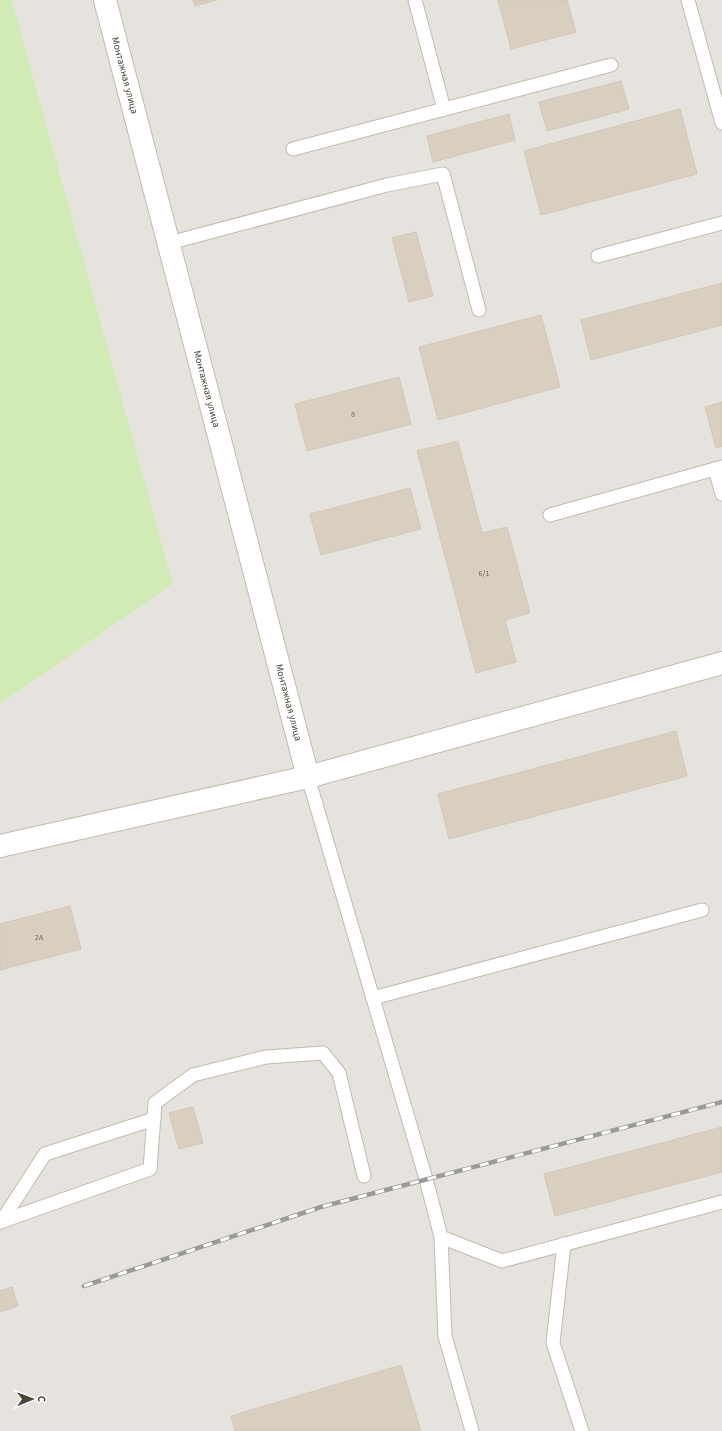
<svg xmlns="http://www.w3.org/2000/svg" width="722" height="1431" font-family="'Source Sans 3',sans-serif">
<rect width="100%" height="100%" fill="#f6f3ec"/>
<polygon fill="#e6e2dd" points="12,0 722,0 722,1431 0,1431 0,704 173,584"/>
<polygon fill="#d2eab5" points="0,0 12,0 173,584 0,704"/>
<g fill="#d8cfc1" stroke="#d3c7b4">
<polygon points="193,0 217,0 195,6"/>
<polygon points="498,0 567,0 576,32 511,49"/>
<polygon points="621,81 629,109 547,131 539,102"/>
<polygon points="680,109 697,174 541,215 524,151"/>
<polygon points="509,114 515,140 433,162 427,136"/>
<polygon points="416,232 433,296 409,302 392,238"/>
<polygon points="722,283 722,325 591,360 581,320"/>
<polygon points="541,315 560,387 438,420 419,347"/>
<polygon points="399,377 411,424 307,451 295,404"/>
<polygon points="722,402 722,446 716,448 705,407"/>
<polygon points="458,441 482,533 507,527 530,613 505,620 516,662 476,673 417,451"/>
<polygon points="410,488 421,529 321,555 310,514"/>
<polygon points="676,731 687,776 449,839 438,794"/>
<polygon points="70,906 81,949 0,970 0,924"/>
<polygon points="193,1107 203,1143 179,1149 169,1113"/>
<polygon points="722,1127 722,1172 555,1216 544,1174"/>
<polygon points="12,1287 18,1306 0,1312 0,1291"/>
<polygon points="401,1365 421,1431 235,1431 231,1416"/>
</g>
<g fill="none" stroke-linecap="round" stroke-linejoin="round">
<defs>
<g id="lane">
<polyline points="415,0 444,109"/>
<polyline points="688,0 722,123"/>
<polyline points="293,149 611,65"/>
<polyline points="169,243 387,185 443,174 479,310"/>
<polyline points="598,256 722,223"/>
<polyline points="715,469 722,494"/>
<polyline points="550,515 722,467"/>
<polyline points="308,777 426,1179 441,1237 445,1336 472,1431"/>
<polyline points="373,998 702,910"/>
<polyline points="0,1222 150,1169 155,1103 193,1075 266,1057 323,1053 339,1073 364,1176"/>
<polyline points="1,1222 45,1154 154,1119"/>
<polyline points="441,1237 502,1261 722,1202"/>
<polyline points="564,1244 553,1343 582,1431"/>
</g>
<g id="street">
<path id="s1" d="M105,0L308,777"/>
<polyline points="0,846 308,777 722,663"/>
</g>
</defs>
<use href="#lane" stroke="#c2bbae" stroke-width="15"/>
<use href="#street" stroke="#c2bbae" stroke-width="24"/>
<use href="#lane" stroke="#fff" stroke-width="13"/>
<use href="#street" stroke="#fff" stroke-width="22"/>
<defs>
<polyline id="rail" points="84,1286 321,1207 722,1102"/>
</defs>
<use href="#rail" stroke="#9a9a9a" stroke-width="4.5"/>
<use href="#rail" stroke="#fff" stroke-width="3" stroke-dasharray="9" stroke-linecap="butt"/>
</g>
<g text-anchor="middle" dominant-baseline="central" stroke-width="3" stroke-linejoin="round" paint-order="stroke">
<g font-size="8" fill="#6e675b">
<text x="353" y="414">8</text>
<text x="484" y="573">6/1</text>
<text x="39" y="937">2А</text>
</g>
<g font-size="10" fill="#4b4439" stroke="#fff">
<text stroke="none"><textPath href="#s1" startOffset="78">Монтажная улица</textPath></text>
<text stroke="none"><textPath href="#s1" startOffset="402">Монтажная улица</textPath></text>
<text stroke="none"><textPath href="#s1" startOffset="726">Монтажная улица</textPath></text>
</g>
</g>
<g transform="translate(32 1399) rotate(89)" stroke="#ffffff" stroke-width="3" paint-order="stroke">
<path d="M0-3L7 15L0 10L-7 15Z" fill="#4b4439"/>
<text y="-6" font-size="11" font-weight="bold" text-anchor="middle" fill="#4b4439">С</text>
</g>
</svg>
